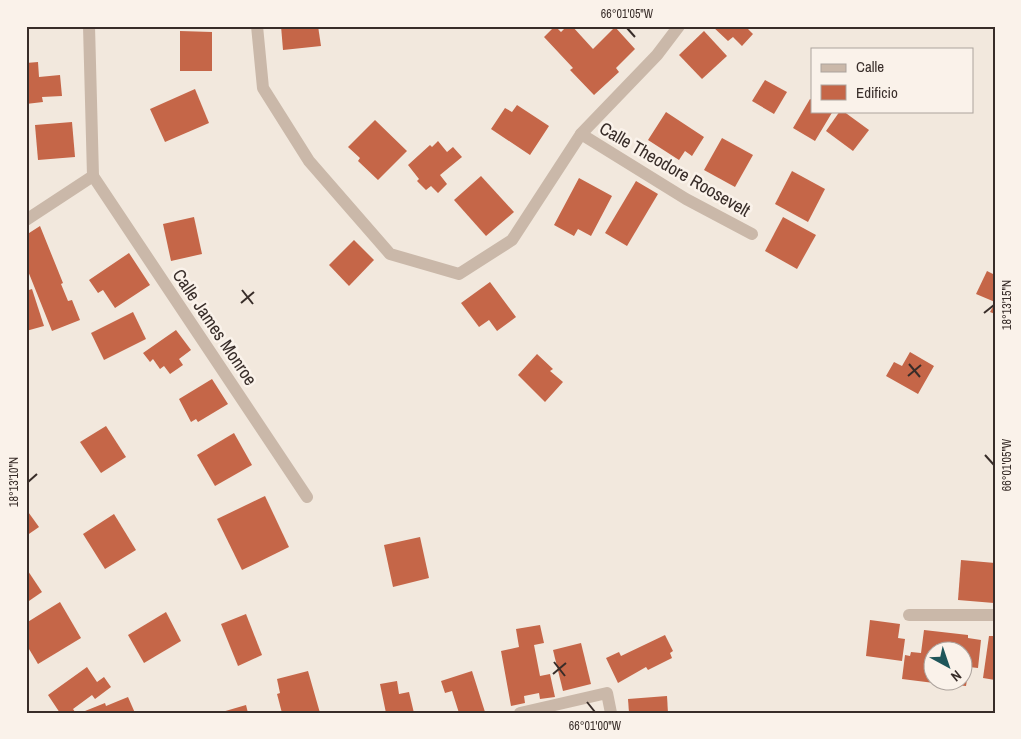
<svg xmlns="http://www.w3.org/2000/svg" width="1021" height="739" font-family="'Archivo Narrow',sans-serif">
<rect width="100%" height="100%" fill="#f2e8dd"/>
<g fill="#c56648">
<polygon points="281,26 318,26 321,46 283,50"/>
<polygon points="555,26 561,32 567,26 572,26 593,49 615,27 635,49 616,68 619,72 594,95 570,70 573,68 544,37"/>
<polygon points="712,26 751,26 748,29 753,34 742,46 733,37 728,41"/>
<polygon points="180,31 212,32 212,71 180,71"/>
<polygon points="704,31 727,56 702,79 679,55"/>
<polygon points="38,62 39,77 60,75 62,96 42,97 43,102 26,104 26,63"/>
<polygon points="765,80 787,92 774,114 752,101"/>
<polygon points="195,89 209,123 165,142 150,109"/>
<polygon points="810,99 812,100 812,111 833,111 815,141 793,128"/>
<polygon points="517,105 549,126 530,155 491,129 505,108 512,112"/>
<polygon points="840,111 843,111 869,130 853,151 826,131"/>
<polygon points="666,112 704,137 692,156 685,151 679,160 648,140"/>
<polygon points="375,120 407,151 378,180 358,161 360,158 348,147"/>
<polygon points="72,122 75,157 38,160 35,125"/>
<polygon points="722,138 753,155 735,187 704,170"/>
<polygon points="438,141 447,152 453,147 462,157 440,175 447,184 438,193 431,186 426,190 417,181 419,179 408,165 430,145 432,147"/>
<polygon points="792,171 825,189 808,222 775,204"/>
<polygon points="481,176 514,212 486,236 454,200"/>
<polygon points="579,178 612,196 591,236 578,229 574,236 554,225"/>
<polygon points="636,181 658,194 627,246 605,233"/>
<polygon points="194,217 202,254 171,261 163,224"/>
<polygon points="783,217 816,235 797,269 765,251"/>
<polygon points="40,226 63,283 61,284 68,301 72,300 80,320 52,331 26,266 26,235"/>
<polygon points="354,240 374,260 349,286 329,265"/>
<polygon points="129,253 150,285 115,308 103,290 98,293 89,280"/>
<polygon points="987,271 995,275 995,302 976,294"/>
<polygon points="490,282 516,317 497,331 489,320 479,327 461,303"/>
<polygon points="32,289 44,326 26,331 26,291"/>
<polygon points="995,303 995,314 990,312"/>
<polygon points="133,312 146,339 104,360 91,333"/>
<polygon points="176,330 191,350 179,359 183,365 170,374 164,366 160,369 153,359 150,362 143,353"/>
<polygon points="910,352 934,366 918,394 886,376 894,362 902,366"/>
<polygon points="537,354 553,369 550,371 563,382 545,402 518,375"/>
<polygon points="212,379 228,404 198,422 196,419 191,422 179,399"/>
<polygon points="106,426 126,457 101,473 80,442"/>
<polygon points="234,433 252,465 215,486 197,455"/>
<polygon points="265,496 289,547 242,570 217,519"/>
<polygon points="26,509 39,527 26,536"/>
<polygon points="114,514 136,550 105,569 83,534"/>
<polygon points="420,537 429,578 393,587 384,545"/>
<polygon points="961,560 995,563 994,603 958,600"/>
<polygon points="26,568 42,592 26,603"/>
<polygon points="60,602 81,638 38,664 26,644 26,623"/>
<polygon points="166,612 181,641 144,663 128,635"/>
<polygon points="246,614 262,655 238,666 221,624"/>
<polygon points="870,620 900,624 898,638 905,639 902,661 866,656"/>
<polygon points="540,625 544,643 534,645 540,676 550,674 555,697 540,699 539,693 524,696 525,703 511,706 501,651 519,647 516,629"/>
<polygon points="924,630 968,635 968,638 981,640 978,668 969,667 966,686 935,683 964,682 964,652 934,652 934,683 902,679 905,655 910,656 911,652 921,653"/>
<polygon points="665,635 673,651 670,653 672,658 648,670 646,667 618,683 606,658 619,652 621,656"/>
<polygon points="989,636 995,636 995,680 983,678"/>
<polygon points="581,643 591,684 563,691 553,650"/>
<polygon points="87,667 97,682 104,677 111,687 95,699 92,695 73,709 75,712 73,713 60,713 48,695"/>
<polygon points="308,671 320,713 282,713 277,694 280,693 277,679"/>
<polygon points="472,671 485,712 459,713 452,691 445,693 441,681"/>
<polygon points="397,681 399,694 409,692 414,713 386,713 380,684"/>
<polygon points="667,696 668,713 629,713 628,699"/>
<polygon points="128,697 135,713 80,713 105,703 106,706"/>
<polygon points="246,705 248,713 222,713 222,712"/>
</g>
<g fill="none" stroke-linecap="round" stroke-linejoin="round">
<g stroke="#cab8a9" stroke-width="12">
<polyline points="257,26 263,88 309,161 390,254 459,274 512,240 581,134 657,55 679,26"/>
<polyline points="581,134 686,199 752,234"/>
<polyline points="93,176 307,497"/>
<polyline points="26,220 93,176 89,26"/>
<polyline points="909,615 995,615"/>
<polyline points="520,713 607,693 611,713"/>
</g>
</g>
<path fill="none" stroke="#382d29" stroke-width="2" d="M627,28L635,37M242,290L253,304M241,303L254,292M984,313L994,305M909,364L920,377M908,376L921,365M985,455L994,465M28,482L37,474M554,662L565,676M553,674L566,663M587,702L595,712"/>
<g text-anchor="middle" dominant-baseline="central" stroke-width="5" stroke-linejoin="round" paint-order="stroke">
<g font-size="18" fill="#382d29" stroke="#faf2ea">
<text transform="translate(675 169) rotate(30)">Calle Theodore Roosevelt</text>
<text transform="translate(215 327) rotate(56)">Calle James Monroe</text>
</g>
</g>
<rect width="1021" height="739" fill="none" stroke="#faf2ea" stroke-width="55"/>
<rect x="811" y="48" width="162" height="65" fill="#faf2ea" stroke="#aca39d"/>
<rect x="821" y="64" width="25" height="8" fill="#cab8a9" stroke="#aca39d"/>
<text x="856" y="72" font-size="15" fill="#382d29">Calle</text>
<rect x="821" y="85" width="25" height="15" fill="#c56648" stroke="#aca39d"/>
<text x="856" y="98" font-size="15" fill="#382d29">Edificio</text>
<g transform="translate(948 666) rotate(140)"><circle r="24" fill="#faf2ea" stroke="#aca39d"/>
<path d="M0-4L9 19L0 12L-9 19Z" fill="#1e5559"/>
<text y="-8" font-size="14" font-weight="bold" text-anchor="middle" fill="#382d29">N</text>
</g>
<rect x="28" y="28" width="966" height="684" fill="none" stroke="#382d29" stroke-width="2"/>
<g font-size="12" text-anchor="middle" fill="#382d29">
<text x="627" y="18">66°01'05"W</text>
<text transform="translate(1007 305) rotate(-90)" y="4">18°13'15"N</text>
<text transform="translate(1007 465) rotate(-90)" y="4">66°01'05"W</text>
<text transform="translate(14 482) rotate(-90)" y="4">18°13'10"N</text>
<text x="595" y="730">66°01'00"W</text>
</g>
</svg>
